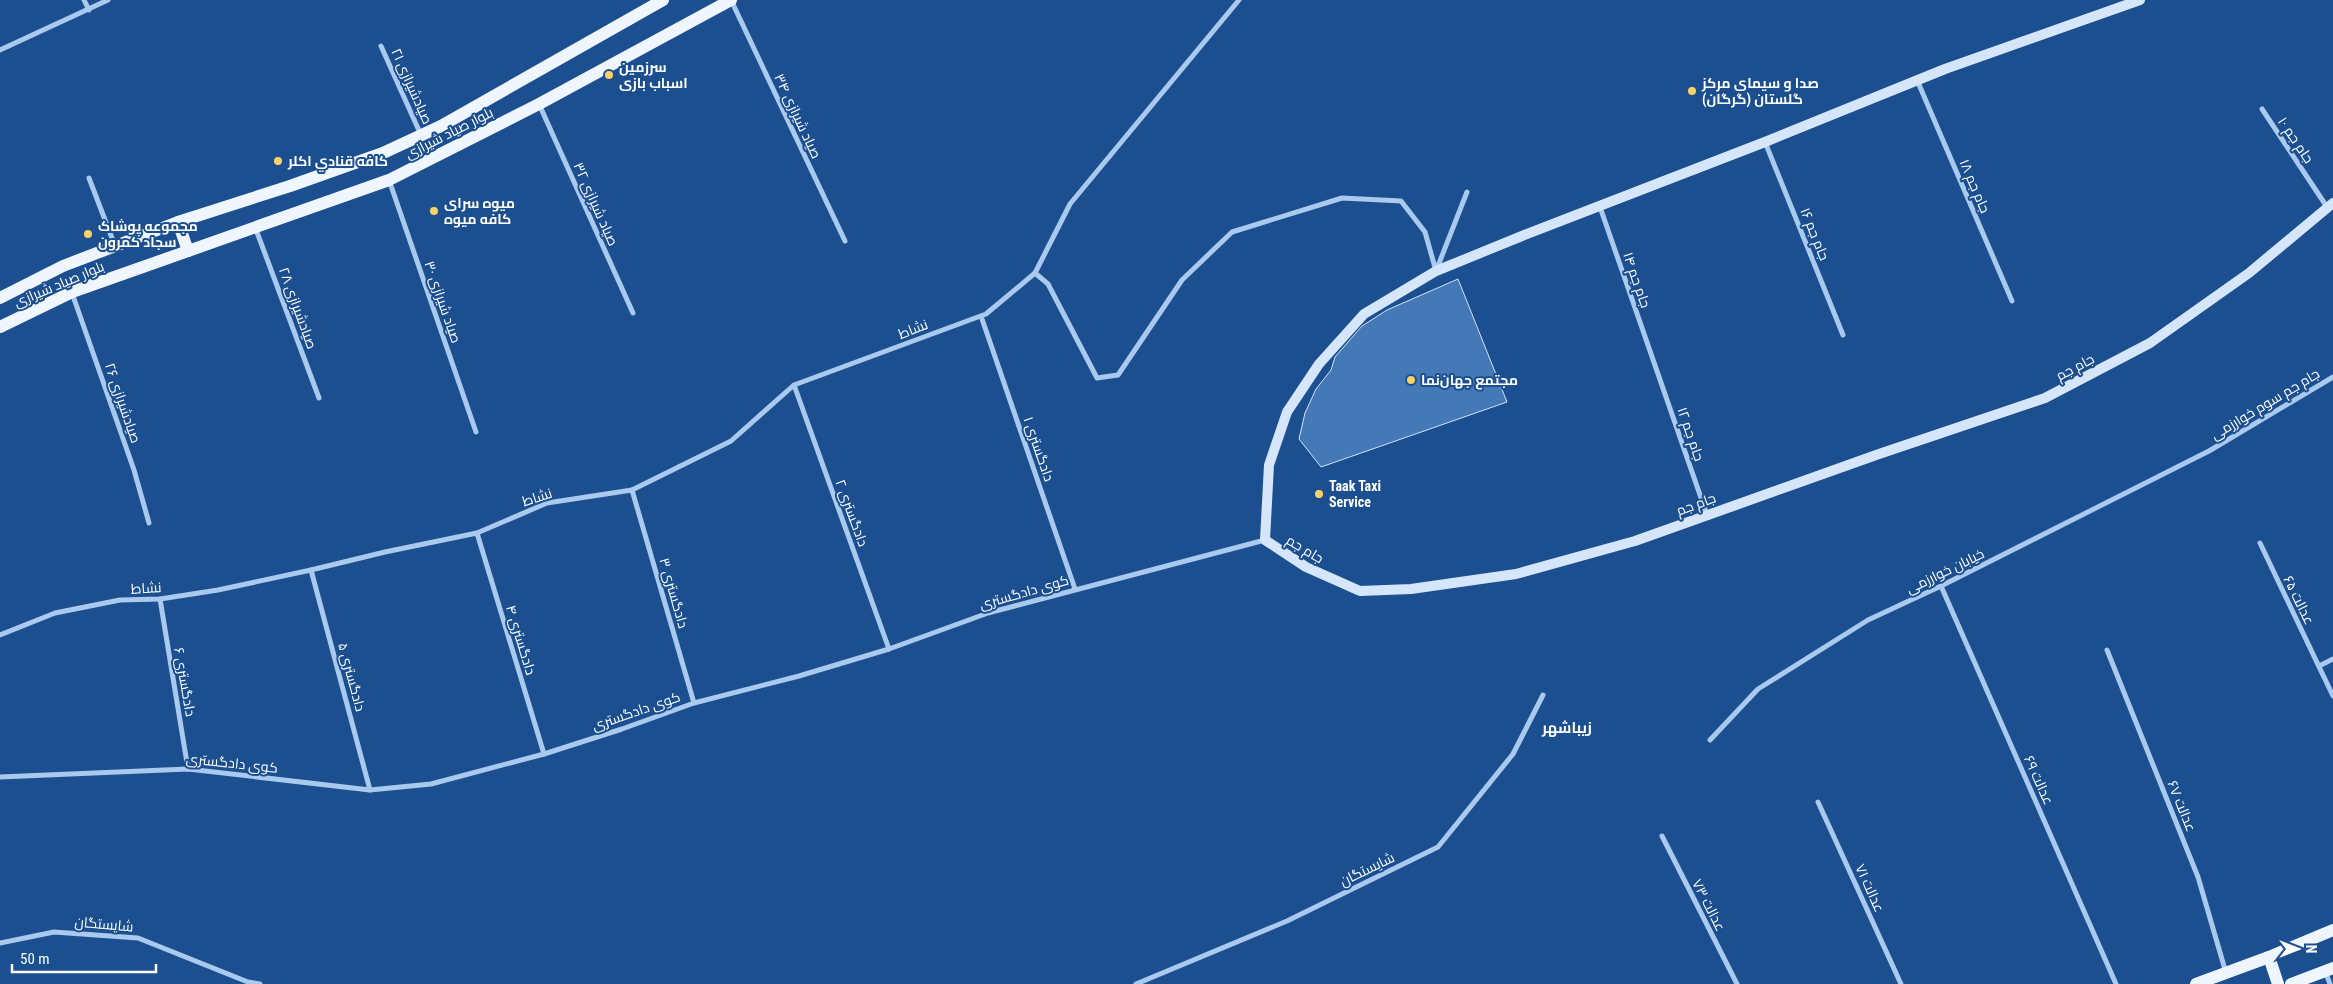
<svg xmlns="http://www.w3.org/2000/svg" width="2333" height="984" font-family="'Roboto Condensed',Cairo,sans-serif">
<rect width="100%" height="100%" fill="#1b4f8f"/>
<polygon fill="#4478b7" stroke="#cfe3fa" points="1458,279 1507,402 1321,467 1299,439 1305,413 1316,389 1331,370 1335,357 1362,326 1387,310"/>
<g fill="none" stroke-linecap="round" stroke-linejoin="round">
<g stroke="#a9c9ee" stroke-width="5">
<polyline points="84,0 89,10"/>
<polyline points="731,0 845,241"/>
<polyline points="381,46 421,135"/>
<polyline points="0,50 108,0"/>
<polyline points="1917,80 2012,301"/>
<polyline points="539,104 633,313"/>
<polyline points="2262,109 2327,207"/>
<polyline points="1765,142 1843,335"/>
<polyline points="89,178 115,246"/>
<polyline points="389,180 476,432"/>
<polyline points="1600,207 1707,515"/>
<polyline points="255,227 319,398"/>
<polyline points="1035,273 1048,284 1097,378 1118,375 1182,280 1232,232 1342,198 1401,201 1425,232 1436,271 1467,192"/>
<polyline points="72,293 134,470 149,523"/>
<polyline points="981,316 1075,589"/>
<polyline points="794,385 889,649"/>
<polyline points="632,490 694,703"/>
<polyline points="477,533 544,754"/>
<polyline points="2260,543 2333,696"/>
<polyline points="311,570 370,790"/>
<polyline points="1941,586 2116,984"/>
<polyline points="160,599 188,769"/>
<polyline points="0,635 55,613 120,600 160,599 218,590 311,570 385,552 477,533 547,503 632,490 731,441 794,385 986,314 1035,273 1070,204 1239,0"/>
<polyline points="2107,650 2198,877 2226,973"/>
<polyline points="2319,666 2333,659"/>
<polyline points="1710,740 1758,689 1868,620 1941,586 2209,451 2333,377"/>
<polyline points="0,777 188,769 370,790 431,784 544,754 622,729 694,703 799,676 889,649 988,613 1265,540"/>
<polyline points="1818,802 1901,984"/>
<polyline points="1662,836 1737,984"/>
<polyline points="0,943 54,932 138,938 248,982 260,984"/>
<polyline points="2325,971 2330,984"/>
<polyline points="1136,984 1287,921 1438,847 1513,754 1543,695"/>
</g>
<polyline stroke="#d6e6fa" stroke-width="10" points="2140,0 1945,69 1765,142 1522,236 1436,271 1364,314 1319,364 1287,412 1269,465 1265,540 1306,567 1360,591 1411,589 1516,574 1635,541 1879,454 2045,398 2150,343 2249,273 2333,203"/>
<g stroke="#f0f6ff" stroke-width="12">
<polyline points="178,222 188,251"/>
<polyline points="0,298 63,266 178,222 290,186 383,153 441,126 663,0"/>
<polyline points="0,327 72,292 389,180 539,104 731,0"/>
<polyline points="2269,957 2278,984"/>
<polyline points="2196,984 2269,957 2333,930"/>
<polyline points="2291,984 2333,968"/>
</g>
</g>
<g fill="#ffd166" stroke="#1b4f8f" stroke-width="2">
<circle cx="609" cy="75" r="5"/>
<circle cx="1692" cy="91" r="5"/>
<circle cx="278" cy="161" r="5"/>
<circle cx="434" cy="211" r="5"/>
<circle cx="88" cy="234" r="5"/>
<circle cx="1411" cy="380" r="5"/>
<circle cx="1319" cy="494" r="5"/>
</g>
<g text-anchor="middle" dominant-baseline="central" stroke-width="4" stroke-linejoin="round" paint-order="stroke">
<g font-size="14" font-weight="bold" fill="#fff" stroke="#1b4f8f" text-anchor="start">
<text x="619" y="67">سرزمین<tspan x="619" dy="16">اسباب بازی</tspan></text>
<text x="1702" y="83">صدا و سیمای مرکز<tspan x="1702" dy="16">گلستان (گرگان)</tspan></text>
<text x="288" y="161">كافه قنادي اكلر</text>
<text x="444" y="203">میوه سرای<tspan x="444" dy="16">کافه میوه</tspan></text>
<text x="98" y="226">مجموعه پوشاک<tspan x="98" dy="16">سجاد کمرون</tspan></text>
<text x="1421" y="380">مجتمع جهان‌نما</text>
<text x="1329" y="486">Taak Taxi<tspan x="1329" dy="16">Service</tspan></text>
</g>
<g font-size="14" fill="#fff" stroke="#1b4f8f">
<text transform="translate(412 86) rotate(66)">۲۱ صیادشیرازی</text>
<text transform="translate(798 116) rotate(65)">صیاد شیرازی ۳۴</text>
<text transform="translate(449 133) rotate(-27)">بلوار صیاد شیرازی</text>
<text transform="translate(2296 140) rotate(56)">۱۰ جام جم</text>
<text transform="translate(1975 186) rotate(67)">۱۸ جام جم</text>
<text transform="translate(596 204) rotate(66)">صیاد شیرازی ۳۲</text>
<text transform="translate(1815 234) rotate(68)">۱۶ جام جم</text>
<text transform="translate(1637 280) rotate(71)">۱۴ جام جم</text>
<text transform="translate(59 284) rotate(-23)">بلوار صیاد شیرازی</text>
<text transform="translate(443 302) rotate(71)">صیاد شیرازی ۳۰</text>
<text transform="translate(298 308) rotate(70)">۲۸ صیادشیرازی</text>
<text transform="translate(913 329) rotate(-21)">نشاط</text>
<text transform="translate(2075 367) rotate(-28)">جام جم</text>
<text transform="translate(123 403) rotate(71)">۲۶ صیادشیرازی</text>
<text transform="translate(2265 404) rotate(-31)">جام جم سوم خوارزمی</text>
<text transform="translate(1691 434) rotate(71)">۱۲ جام جم</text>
<text transform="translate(1039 449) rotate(71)">دادگستری ۱</text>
<text transform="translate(537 497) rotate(-18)">نشاط</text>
<text transform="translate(1696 504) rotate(-20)">جام جم</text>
<text transform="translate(852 513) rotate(70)">دادگستری ۲</text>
<text transform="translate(1305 549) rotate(31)">جام جم</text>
<text transform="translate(1945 571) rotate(-26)">خیابان خوارزمی</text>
<text transform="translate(146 588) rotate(-4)">نشاط</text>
<text transform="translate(1024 592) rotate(-16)">کوی دادگستری</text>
<text transform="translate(674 593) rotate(74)">دادگستری ۳</text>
<text transform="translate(2299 600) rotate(64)">عدالت ۶۵</text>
<text transform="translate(521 640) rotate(73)">دادگستری ۴</text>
<text transform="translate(352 677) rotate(75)">دادگستری ۵</text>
<text transform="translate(185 682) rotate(80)">دادگستری ۶</text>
<text transform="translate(636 711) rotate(-19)">کوی دادگستری</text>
<text transform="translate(232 763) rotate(6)">کوی دادگستری</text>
<text transform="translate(2039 780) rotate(66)">عدالت ۶۹</text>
<text transform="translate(2182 806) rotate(68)">عدالت ۶۷</text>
<text transform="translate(1367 869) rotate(-26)">شایستگان</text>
<text transform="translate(1870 888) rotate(66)">عدالت ۷۱</text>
<text transform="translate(1709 905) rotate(63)">عدالت ۷۳</text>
<text transform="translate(104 924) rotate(5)">شایستگان</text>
</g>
<g font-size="15" font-weight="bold" fill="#fff" stroke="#1b4f8f">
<text x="1567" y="728">زیباشهر</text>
</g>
</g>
<g transform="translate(2298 949) rotate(90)" stroke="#1b4f8f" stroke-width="4" paint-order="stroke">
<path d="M0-4L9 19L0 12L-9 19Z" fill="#ffffff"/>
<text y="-8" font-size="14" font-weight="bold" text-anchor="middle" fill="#ffffff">N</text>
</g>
<path d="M12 964v8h144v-8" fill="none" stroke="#ffffff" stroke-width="2.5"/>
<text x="20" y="964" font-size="15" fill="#ffffff" stroke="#1b4f8f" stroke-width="4" paint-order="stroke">50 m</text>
</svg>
